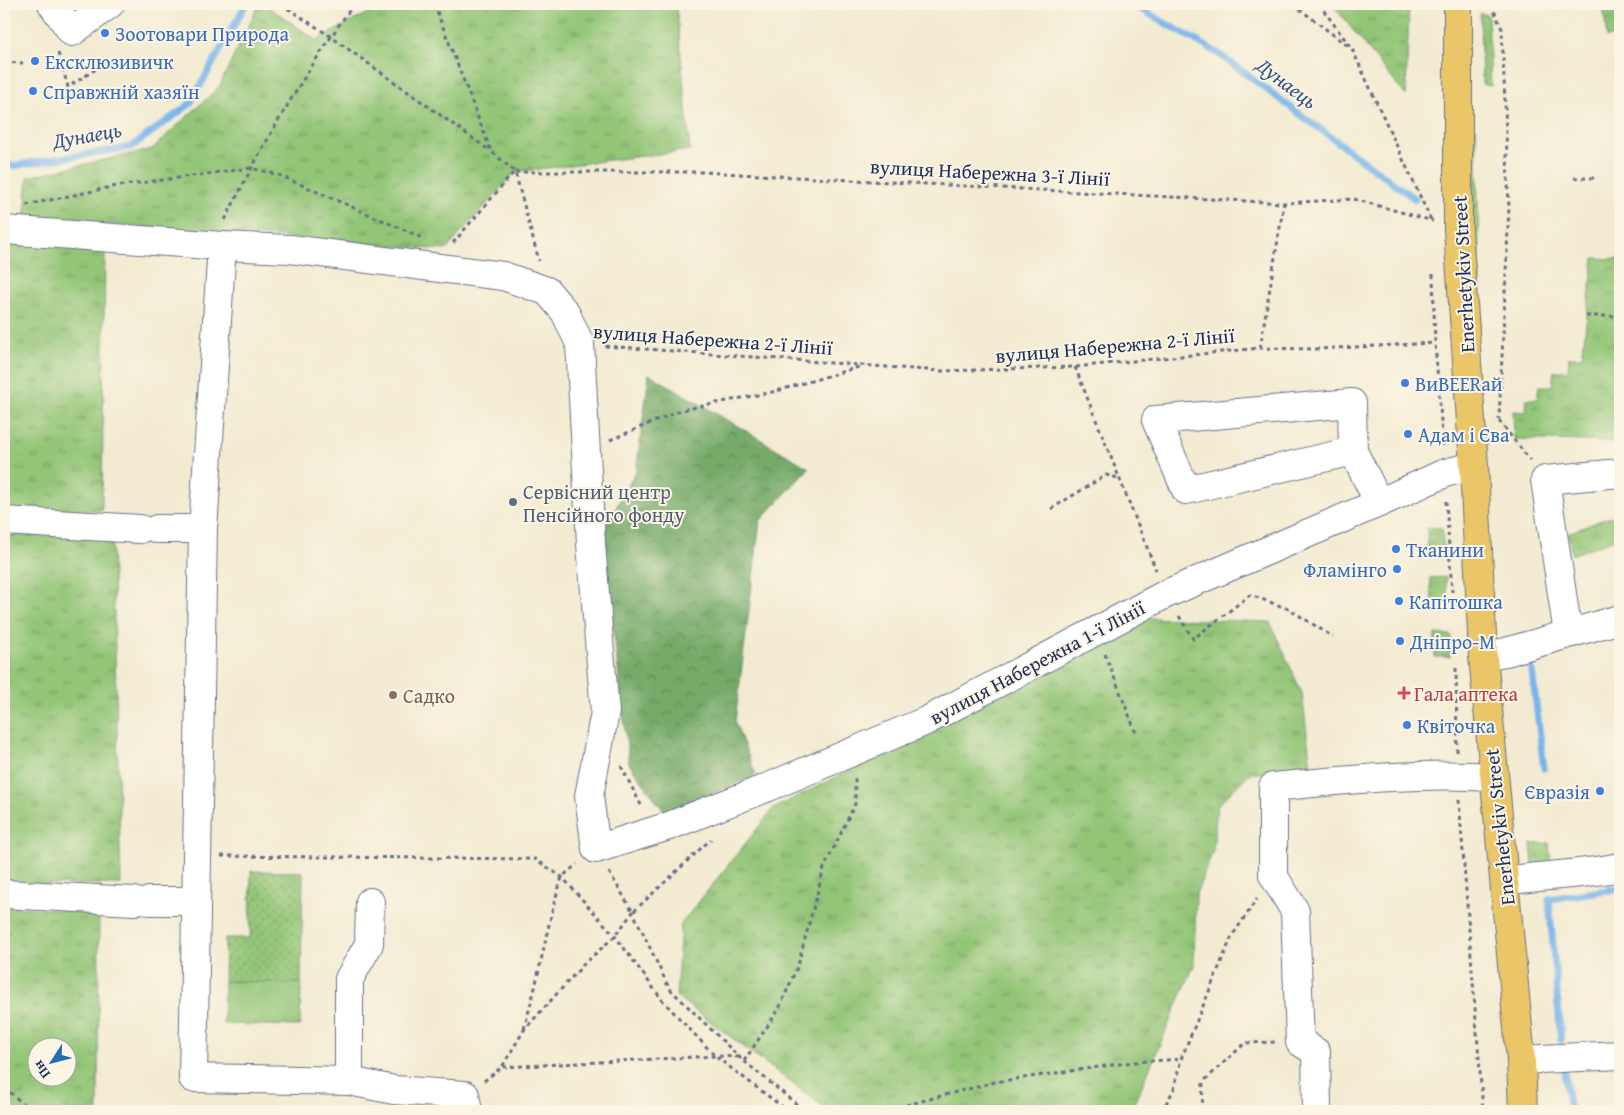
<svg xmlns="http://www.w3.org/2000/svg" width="1624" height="1115" font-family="'Gentium Book Plus',serif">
<defs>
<pattern id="grass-tufts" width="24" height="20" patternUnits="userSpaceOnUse" patternTransform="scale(1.25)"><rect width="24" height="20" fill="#92c576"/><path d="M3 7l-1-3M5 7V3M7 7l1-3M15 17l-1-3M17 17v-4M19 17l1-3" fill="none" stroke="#76a064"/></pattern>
<pattern id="forest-crowns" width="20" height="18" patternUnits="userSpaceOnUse" patternTransform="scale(1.25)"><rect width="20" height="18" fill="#75aa67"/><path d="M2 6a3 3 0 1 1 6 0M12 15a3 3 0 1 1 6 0" fill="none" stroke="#5f8b58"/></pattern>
<pattern id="park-dots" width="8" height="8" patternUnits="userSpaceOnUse" patternTransform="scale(1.25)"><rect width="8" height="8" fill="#92c576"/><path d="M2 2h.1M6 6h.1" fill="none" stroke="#76a064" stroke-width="1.8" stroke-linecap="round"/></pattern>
</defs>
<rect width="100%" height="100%" fill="#fcf5e5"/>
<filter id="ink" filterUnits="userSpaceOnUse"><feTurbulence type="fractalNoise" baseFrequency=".02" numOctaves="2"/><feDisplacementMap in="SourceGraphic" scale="10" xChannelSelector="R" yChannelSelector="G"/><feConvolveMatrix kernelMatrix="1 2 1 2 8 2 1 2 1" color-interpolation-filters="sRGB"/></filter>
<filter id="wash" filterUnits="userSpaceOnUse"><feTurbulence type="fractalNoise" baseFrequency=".0096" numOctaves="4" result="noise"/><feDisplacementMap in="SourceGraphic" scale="20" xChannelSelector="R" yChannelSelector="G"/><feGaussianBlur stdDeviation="1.12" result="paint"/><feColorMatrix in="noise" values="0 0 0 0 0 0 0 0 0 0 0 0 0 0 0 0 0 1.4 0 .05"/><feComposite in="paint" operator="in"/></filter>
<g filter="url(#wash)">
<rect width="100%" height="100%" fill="#f3ebd1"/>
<g fill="url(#grass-tufts)" stroke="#567a6a" fill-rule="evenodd">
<polygon points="259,4 264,4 316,40 386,4 676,4 690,150 515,172 446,250 25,218 28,177 152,149 219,87"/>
<polygon points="1332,4 1409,4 1406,96"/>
<polygon points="1603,4 1620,4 1620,34 1607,38"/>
<polygon points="1480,13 1488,15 1491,86 1482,84"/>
<polygon points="1470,127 1476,128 1481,324 1474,333"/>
<polygon points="4,241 105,246 102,510 4,511"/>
<polygon points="1594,258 1620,259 1620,442 1514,439 1513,411 1526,412 1526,399 1537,399 1539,386 1552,386 1554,371 1568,371 1569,357 1582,357"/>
<polygon points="1620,513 1620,537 1572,555 1568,533"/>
<polygon points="1427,528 1442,528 1444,555 1428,555"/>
<polygon points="4,535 112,538 121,884 4,885"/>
<polygon points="1446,577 1448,608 1433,609 1430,578"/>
<polygon points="1149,618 1270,622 1302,693 1311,767 1249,774 1217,806 1213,851 1196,894 1194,966 1131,1111 829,1111 676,996 681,924 773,809"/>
<polygon points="1435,634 1451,635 1450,657 1435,657"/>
<polygon points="1549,843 1551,864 1533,866 1531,844"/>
<path d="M4,906L99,913L98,1111H4ZM38,1048H68V1078H38Z"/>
</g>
<polygon fill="url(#forest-crowns)" stroke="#486c62" points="649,374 809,468 760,521 735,722 756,775 666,814 629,764 602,533 636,471"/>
<polygon fill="url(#park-dots)" stroke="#567a6a" points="251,871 303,872 301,983 224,981 225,938 250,938"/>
<polygon fill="#92c576" stroke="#567a6a" points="224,981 301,983 300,1026 223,1024"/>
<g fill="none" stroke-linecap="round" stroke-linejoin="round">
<g stroke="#79b5eb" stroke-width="7">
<polyline points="1132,4 1216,52 1415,199"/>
<polyline points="12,166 131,147 190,104 246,4"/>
<polyline points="1531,663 1544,768"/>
<polyline points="1561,1040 1549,899 1620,888"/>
<polyline points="1564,1071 1570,1111"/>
</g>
</g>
</g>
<g filter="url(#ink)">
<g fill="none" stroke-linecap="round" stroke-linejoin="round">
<defs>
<g id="minor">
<polyline points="52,4 72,32 110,4"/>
<polyline points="4,230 222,246 290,249 503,276 547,291 565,312 580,344 591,544 605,712 589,796 596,849 669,826 766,788 926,721 1166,594 1379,503 1445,473 1474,466"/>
<polyline points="222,246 203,529 193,1078 349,1081 349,979 369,944 370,902"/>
<polyline points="1353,451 1352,403 1156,420 1186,490 1353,451 1379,503"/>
<polyline points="4,521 140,529"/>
<polyline points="157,529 203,529"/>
<polyline points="1568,634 1545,480 1620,473"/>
<polyline points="1483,656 1506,652 1620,619"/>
<path d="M1505,881C1543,875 1582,875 1620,867"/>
<polyline points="4,894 134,901"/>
<polyline points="149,901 196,901"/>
<polyline points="1521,1060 1620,1055"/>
<polyline points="349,1081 394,1090 465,1095 468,1111"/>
<path d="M1317,1111L1316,1052L1300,1042L1295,911L1273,875V787C1346,780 1421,772 1494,777"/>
</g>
<polyline id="major" points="1458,4 1458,229 1474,466 1483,656 1521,1060 1523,1111"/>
</defs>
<use href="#minor" stroke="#677186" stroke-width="30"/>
<use href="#major" stroke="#677186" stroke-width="30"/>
<g stroke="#677186" stroke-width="3" stroke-dasharray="4 4" stroke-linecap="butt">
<polyline points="281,4 330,36 489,150"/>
<polyline points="434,4 491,151 515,172 539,261"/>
<polyline points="1293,4 1348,46"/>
<polyline points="1319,4 1352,49 1431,220"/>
<polyline points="1491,4 1502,29 1509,208 1499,420"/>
<polyline points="58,53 68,87 107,62"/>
<polyline points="4,62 23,63"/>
<polyline points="515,172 702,172 1284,203 1354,199 1433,221"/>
<polyline points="1574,178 1596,178"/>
<polyline points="26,205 117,186 251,168 279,175 425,239"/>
<path d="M225,220C262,145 305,72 354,4"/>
<polyline points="453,243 514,172"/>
<polyline points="1433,274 1435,343 1443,447"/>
<polyline points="1586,316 1620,316"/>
<polyline points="605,346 940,371 1075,367 1260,348 1316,349 1435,343"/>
<polyline points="1260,348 1284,203"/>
<polyline points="1075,367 1156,570"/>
<polyline points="1499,421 1530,460"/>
<polyline points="610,440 682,410 777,391 862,366"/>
<polyline points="1446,501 1452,592"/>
<polyline points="1051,509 1106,475 1118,478"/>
<polyline points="1179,616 1193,639 1250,595 1289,609 1333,637"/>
<polyline points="1105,654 1136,733"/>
<polyline points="1456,668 1457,752"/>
<polyline points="621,766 642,807"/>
<polyline points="1459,800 1483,1111"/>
<polyline points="221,856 535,859 562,877 615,936 663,1001 715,1056 788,1111"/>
<polyline points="609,872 633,912 711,839"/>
<polyline points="524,1029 534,992 553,907 562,877 577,864"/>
<polyline points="744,1061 779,1009 798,965 824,868 855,804 855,778"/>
<polyline points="503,1067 715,1056 739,1057"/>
<polyline points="484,1081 502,1067 524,1030 583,965 615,936 633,912 669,988 739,1057 805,1111"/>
<polyline points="4,1087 31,1111"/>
<polyline points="883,1111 995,1082 1133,1062 1181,1059"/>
<polyline points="1162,1111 1174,1089 1181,1059 1232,936 1257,899"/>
<polyline points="1202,1111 1203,1082 1245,1043 1275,1042"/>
</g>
<use href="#minor" stroke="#fff" stroke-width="28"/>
<use href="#major" stroke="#ebc669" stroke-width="28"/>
</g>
</g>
<g fill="#3f7fe0" stroke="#fcf5e5" stroke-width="2">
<circle cx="105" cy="33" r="5"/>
<circle cx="35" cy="61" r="5"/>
<circle cx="33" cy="91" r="5"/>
<circle cx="1405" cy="383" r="5"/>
<circle cx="1408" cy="434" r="5"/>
<circle cx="1396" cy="549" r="5"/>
<circle cx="1397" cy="569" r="5"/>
<circle cx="1399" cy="601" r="5"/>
<circle cx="1400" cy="641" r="5"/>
<circle cx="1407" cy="725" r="5"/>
<circle cx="1600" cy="791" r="5"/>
</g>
<circle fill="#5c6f8a" stroke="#fcf5e5" stroke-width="2" cx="513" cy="502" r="5"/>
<path fill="#e0444e" stroke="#fcf5e5" stroke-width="2" d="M1401.5 685.5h5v5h5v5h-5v5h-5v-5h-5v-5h5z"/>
<circle fill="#8d6e63" stroke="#fcf5e5" stroke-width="2" cx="393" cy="695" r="5"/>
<g text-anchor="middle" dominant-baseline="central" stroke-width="4" stroke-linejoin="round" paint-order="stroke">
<g font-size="20" fill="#366cbe" stroke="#fcf5e5" text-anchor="start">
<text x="115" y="33">Зоотовари Природа</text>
<text x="45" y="61">Ексклюзивичк</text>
<text x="43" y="91">Справжній хазяїн</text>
<text x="1415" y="383">ВиBEERай</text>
<text x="1418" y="434">Адам і Єва</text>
<text x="1406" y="549">Тканини</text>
<text x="1387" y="569" text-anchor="end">Фламінго</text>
<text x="1409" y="601">Капітошка</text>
<text x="1410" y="641">Дніпро-М</text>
<text x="1417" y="725">Квіточка</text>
<text x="1590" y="791" text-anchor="end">Євразія</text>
</g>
<g font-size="20" fill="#1b2f5e" stroke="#fcf5e5">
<text transform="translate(990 172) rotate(3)">вулиця Набережна 3-ї Лінії</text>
<text transform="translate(1463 274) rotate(-93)">Enerhetykiv Street</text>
<text transform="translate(713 339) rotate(4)">вулиця Набережна 2-ї Лінії</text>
<text transform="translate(1115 345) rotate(-5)">вулиця Набережна 2-ї Лінії</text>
<text transform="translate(1037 662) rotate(-28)">вулиця Набережна 1-ї Лінії</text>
<text transform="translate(1499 827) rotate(-96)">Enerhetykiv Street</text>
</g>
<g font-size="20" fill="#4e5e75" stroke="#fcf5e5" text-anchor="start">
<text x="523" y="491">Сервісний центр<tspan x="523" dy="23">Пенсійного фонду</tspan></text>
</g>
<g font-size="20" fill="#be3a42" stroke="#fcf5e5" text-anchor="start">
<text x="1414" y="693">Гала аптека</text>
</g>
<g font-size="20" fill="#785e54" stroke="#fcf5e5" text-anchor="start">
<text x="403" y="695">Садко</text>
</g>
<g font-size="21" font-style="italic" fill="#375788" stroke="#fcf5e5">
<text transform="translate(1287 83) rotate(37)">Дунаець</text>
<text transform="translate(87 135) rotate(-10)">Дунаець</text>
</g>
</g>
<rect width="1624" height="1115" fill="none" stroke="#fcf5e5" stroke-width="20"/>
<g transform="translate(52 1062) rotate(234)"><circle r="24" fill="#fcf5e5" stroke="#a2a6af"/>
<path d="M0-4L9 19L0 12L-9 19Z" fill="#1f6fb2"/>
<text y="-8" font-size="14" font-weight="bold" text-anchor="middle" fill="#1b2f5e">Пн</text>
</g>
</svg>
